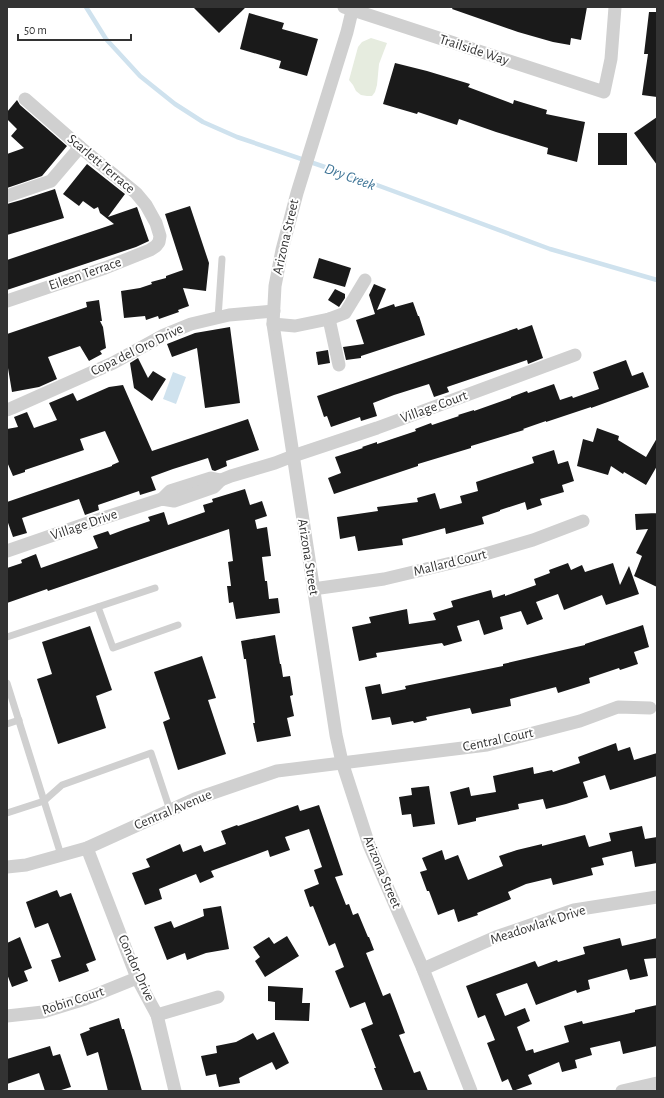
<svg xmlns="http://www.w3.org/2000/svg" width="664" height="1098" font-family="'Alegreya Sans',sans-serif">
<rect width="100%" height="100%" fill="#fff"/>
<polygon fill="#e6ecdf" points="371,38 387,43 379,64 377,85 375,92 372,96 367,96 361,95 356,91 353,85 349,80 358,47 362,42"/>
<polygon fill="#cfe2ee" points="173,372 186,377 176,404 163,399"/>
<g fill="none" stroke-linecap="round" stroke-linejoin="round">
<polyline stroke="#cfe2ee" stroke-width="4.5" points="86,7 106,39 140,76 175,104 203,122 237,137 366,181 550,249 657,280"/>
</g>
<g fill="#1a1a1a">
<polygon points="193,7 246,7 219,33"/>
<polygon points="453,7 587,7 581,40 571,38 570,45 553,42 518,32 452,9"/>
<polygon points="649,12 657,12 657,97 642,95 648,54 644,54"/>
<polygon points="249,13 284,23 282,29 318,39 307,76 279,68 281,61 240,49"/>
<polygon points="395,63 427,71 470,84 468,87 513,104 514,100 547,110 546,114 585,122 577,162 547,154 548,148 496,132 459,119 457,125 418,112 417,114 383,104"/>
<polygon points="17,100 20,105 67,146 42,176 7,188 7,154 24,148 11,136 17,129 7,119 7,112"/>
<polygon points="657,117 657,165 634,133"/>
<rect x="598" y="133" width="29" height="32"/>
<polygon points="87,164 125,194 108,217 137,207 149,241 136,247 7,290 7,260 114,224 100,213 98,207 94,209 83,201 79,206 63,194"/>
<polygon points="55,189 64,218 7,235 7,204 21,200"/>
<polygon points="190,206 209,263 206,291 183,288 189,306 178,310 179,312 159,319 158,316 146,320 145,316 124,318 121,291 140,288 152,284 151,282 166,278 166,276 183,270 165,214"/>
<polygon points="319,258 351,268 345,287 313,278"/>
<polygon points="374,284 386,289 377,310 394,304 395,307 413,302 418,316 419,316 425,335 361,356 361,358 346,360 343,347 364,344 356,320 375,314 369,295"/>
<polygon points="335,289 345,294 345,298 339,307 328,300"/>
<polygon points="99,300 102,321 100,321 103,327 106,348 100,351 102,354 89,361 80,346 48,357 57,379 39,387 12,392 7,362 7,334 87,307 86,302"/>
<polygon points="532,325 543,358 528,364 527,360 447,387 449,392 434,397 429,384 394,395 373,403 377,416 361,421 360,417 331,427 327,416 324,417 317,396 517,328 518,330"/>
<polygon points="230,327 240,403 205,408 197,348 172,357 167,344 195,333"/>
<polygon points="328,350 330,363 318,365 316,352"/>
<polygon points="138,358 148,378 153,371 166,379 152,401 134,388 130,363"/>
<polygon points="626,360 632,376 643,372 649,387 591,408 591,407 546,422 546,421 523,429 524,430 471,446 471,448 418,464 418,466 334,494 328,478 341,473 335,457 363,448 362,447 377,442 377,444 416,431 415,429 431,423 432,425 459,416 458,415 474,410 474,411 511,398 511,397 527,391 528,393 554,384 560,400 572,396 573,398 599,389 593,372"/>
<polygon points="123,385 152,451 248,419 259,450 226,461 227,466 215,471 212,470 208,458 173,469 151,477 156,490 140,495 139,491 98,505 99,510 85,515 79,499 22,518 27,533 13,537 7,520 7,502 112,466 112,465 119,462 105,431 80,439 84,450 25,470 25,472 13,476 7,462 7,429 18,427 14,417 27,412 34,428 57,420 49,403 73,393 77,401 109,387"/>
<polygon points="597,428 619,436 618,440 646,457 657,438 657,466 646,485 624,472 623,474 611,466 608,475 577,466 583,439 593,442"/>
<polygon points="554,450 558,464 568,461 574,481 562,485 564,492 540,499 542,505 527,510 525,502 500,510 500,511 482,517 484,524 446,534 445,528 419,535 402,539 403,545 358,551 355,536 340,539 337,517 378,511 377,507 418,502 417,498 435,493 440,509 462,503 460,496 478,491 476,482 534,463 532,457"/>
<polygon points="245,489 250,505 262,501 267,516 255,520 257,529 267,527 271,556 262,557 265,581 267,581 269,599 278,598 280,613 236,619 233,602 229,603 227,586 231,586 228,562 233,561 229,529 48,591 47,589 7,603 7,568 22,563 21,560 36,554 41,568 98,548 93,536 108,531 110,535 126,529 150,521 148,517 164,512 168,525 205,512 203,505 213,502 212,499"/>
<polygon points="657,512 657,587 634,576 642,556 636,553 648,529 636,530 635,514 657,513"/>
<polygon points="568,563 571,570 582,565 585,572 613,563 620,585 629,566 639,594 606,605 602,595 564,610 558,594 536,602 543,619 527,625 521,611 500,617 503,629 484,635 479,620 457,626 462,641 444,646 442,643 376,653 377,657 359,661 352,627 371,623 369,617 407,609 409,624 436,620 433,613 453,607 451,601 491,590 493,598 505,594 505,596 536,585 534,579 550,573 549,570"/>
<polygon points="643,625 649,647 634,652 638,664 620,670 619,668 589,678 590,683 558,693 556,687 510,699 511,706 472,714 470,708 426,717 427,720 414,723 413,721 392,725 390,717 372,720 365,687 380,684 382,694 406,689 405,686 503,666 503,664 585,645 585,644"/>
<polygon points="90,626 112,690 96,696 106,728 58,744 37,679 52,674 42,642"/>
<polygon points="275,635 280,664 281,664 283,677 290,676 293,695 290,696 294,716 287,718 291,736 257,742 253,723 255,723 246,659 244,659 241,641"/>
<polygon points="202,656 216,698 208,700 226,754 178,770 163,722 170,719 154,672"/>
<polygon points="616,743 618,751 630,747 634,760 657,753 657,776 610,790 605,775 583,782 588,797 566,804 546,809 543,799 518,804 519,809 476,818 476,821 458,825 450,792 469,787 471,796 496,792 493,776 533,767 534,774 552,770 553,772 580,763 578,757"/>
<polygon points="429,786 435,824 413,827 411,814 402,815 399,797 412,795 411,788"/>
<polygon points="298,805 300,811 319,805 343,875 335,877 346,905 349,904 353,915 358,913 368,937 369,937 374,950 366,953 383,996 390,993 398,1014 405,1033 399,1035 414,1073 420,1071 428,1091 383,1091 374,1068 376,1068 361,1029 373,1024 365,1002 350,1008 335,971 344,967 335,943 329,946 313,906 310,907 304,890 319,884 314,870 322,867 309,829 285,837 290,850 270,857 268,850 211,871 214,877 200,883 196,874 159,889 162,899 145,905 132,873 150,867 146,859 180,844 183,852 201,845 204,852 226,844 221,831 237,825 238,826"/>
<polygon points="642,826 645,839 657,837 657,863 635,867 632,851 602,858 604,865 591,868 593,875 553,885 551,878 526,884 508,892 511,899 477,913 478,915 458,922 454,909 438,915 429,891 427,891 420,872 427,870 422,858 442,850 445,860 458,855 468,880 503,866 499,856 517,850 542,844 542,846 585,835 589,847 611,841 609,833"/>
<polygon points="57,890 60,897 71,893 96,960 86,964 89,971 59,982 51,960 61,957 48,923 35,928 26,902"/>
<polygon points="221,906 229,949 206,953 187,960 185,953 167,960 154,927 171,921 174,928 204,916 203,909"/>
<polygon points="287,936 299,956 265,977 255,961 260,957 253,947 269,937 274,944"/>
<polygon points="20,937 32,968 24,971 28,981 12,987 7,974 7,943"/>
<polygon points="620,938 622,946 657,938 657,958 644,959 648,976 630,980 627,969 588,980 590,989 577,993 576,990 536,1005 527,983 496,994 505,1016 525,1008 530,1021 517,1027 526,1051 533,1049 534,1053 569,1042 564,1026 582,1021 583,1024 635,1012 635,1010 657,1005 657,1046 623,1054 620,1041 590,1048 592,1055 575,1060 577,1068 562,1072 559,1062 528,1075 532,1084 513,1091 508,1079 502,1082 487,1043 495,1040 485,1015 478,1018 466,986 535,961 538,967 557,960 558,962 585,954 583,947"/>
<polygon points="268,986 303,988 302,1003 310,1003 309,1021 275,1020 275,1002 268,1001"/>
<polygon points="119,1018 122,1029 124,1029 133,1059 142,1091 108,1091 98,1052 87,1056 80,1034 90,1030 89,1028"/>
<polygon points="274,1032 289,1063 276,1070 272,1062 239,1078 240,1083 219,1087 216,1074 206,1076 201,1056 217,1053 216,1046 236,1042 253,1033 257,1040"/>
<polygon points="50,1046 53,1056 60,1054 71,1087 58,1091 45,1091 39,1073 7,1084 7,1059"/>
</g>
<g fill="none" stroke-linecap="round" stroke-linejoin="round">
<g stroke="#d0d0d0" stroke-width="7">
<polyline points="218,318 222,259"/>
<polyline points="98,607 113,648 178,625"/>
<polyline points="7,637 155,588"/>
<polyline points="7,683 61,855"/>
<polyline points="7,724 19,720"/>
<polyline points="7,813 44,801 62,785 151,753 170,810"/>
</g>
<g stroke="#d0d0d0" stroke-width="13">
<polyline points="344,7 604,92 611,59 615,7"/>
<polyline points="353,7 347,32 297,193 282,250 275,286 273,324 336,735 342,762 369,845 423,969 471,1091"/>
<polyline points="7,196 51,181 80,147"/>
<polyline points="7,301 105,268 150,250 156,246 159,242 160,236 156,223 146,205 136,193 80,147 25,99"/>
<polyline points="329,319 339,365"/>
<polyline points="273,324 295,326 329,319 345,313 365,280"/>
<polyline points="7,410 12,408 113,363 164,335 191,324 229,315 274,311"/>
<polyline points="162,499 170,491 211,478 221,480"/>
<polyline points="7,551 91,522 162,499 174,501 214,487 221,480 231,476 275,463 293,456 377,428 575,355"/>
<polyline points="313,589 384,579 468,559 533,540 583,521"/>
<polyline points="87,848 137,978 157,1015 175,1091"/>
<polyline points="7,867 26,865 87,848 195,799 277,771 487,745 580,721 618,707 650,708"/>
<polyline points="423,969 496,937 574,910 657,897"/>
<polyline points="157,1015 218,997"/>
<polyline points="7,1016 43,1012 85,999 137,978"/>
<polyline points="622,1091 657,1083"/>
</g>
</g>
<g text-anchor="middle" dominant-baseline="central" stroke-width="4" stroke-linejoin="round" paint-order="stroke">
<g font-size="14" fill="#333" stroke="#fff">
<text transform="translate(474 50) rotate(18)">Trailside Way</text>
<text transform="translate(101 164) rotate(40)">Scarlett Terrace</text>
<text transform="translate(286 237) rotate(-77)">Arizona Street</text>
<text transform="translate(85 274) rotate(-19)">Eileen Terrace</text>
<text transform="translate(137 350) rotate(-26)">Copa del Oro Drive</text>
<text transform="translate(434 407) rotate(-20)">Village Court</text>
<text transform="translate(84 525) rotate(-19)">Village Drive</text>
<text transform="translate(308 557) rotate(81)">Arizona Street</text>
<text transform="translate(450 563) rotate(-14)">Mallard Court</text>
<text transform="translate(498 740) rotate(-12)">Central Court</text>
<text transform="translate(173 810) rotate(-23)">Central Avenue</text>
<text transform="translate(382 872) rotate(67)">Arizona Street</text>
<text transform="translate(538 925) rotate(-18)">Meadowlark Drive</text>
<text transform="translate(136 968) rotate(66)">Condor Drive</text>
<text transform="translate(73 1001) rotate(-18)">Robin Court</text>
</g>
<g font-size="15" font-style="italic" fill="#3f7597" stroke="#fff">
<text transform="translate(350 177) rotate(20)">Dry Creek</text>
</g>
</g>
<rect width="664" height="1098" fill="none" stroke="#333333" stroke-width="16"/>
<path d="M18 34v6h113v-6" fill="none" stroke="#333333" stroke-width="2"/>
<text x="24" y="34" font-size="12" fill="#333333" stroke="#ffffff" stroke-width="3" paint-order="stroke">50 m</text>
</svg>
